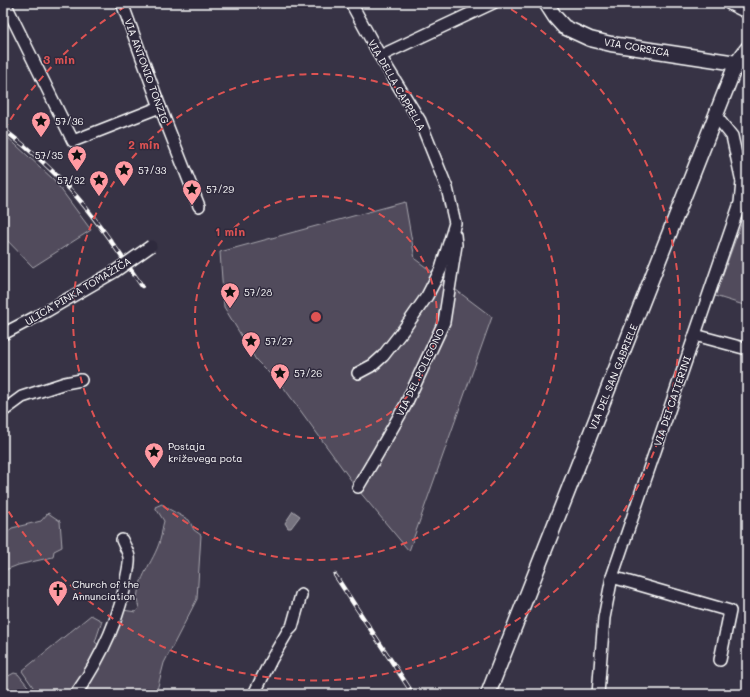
<svg xmlns="http://www.w3.org/2000/svg" width="750" height="697" font-family="Mali,sans-serif">
<rect width="100%" height="100%" fill="#373345"/>
<filter id="ink" filterUnits="userSpaceOnUse"><feTurbulence type="fractalNoise" baseFrequency=".025" numOctaves="2"/><feDisplacementMap in="SourceGraphic" scale="8" xChannelSelector="R" yChannelSelector="G"/><feConvolveMatrix kernelMatrix="1 2 1 2 8 2 1 2 1" color-interpolation-filters="sRGB"/></filter>
<g filter="url(#ink)">
<g fill="#514c5c" stroke="#a8a6ae">
<polygon points="3,133 54,180 91,230 33,267 3,236"/>
<polygon points="405,202 415,259 492,317 409,551 359,491 284,388 256,360 224,307 220,252"/>
<polygon points="747,208 747,306 715,296"/>
<path d="M162,504L167,508L189,520L194,530L201,535L197,599L164,663L156,694H80L123,610L136,612L139,608C131,585 155,561 160,540C162,534 162,527 164,521L155,507Z"/>
<polygon points="48,513 60,521 62,547 54,551 53,557 18,565 3,571 3,536 12,528 41,521"/>
<polygon points="91,615 102,621 95,642 99,645 92,660 70,694 3,694 3,679 14,673 18,674 31,690 33,687 22,671"/>
</g>
<polygon fill="#76737f" stroke="#adabb2" points="293,511 300,516 291,528 288,528 285,523"/>
<g fill="none" stroke-linecap="round" stroke-linejoin="round">
<defs>
<g id="minor">
<polyline points="5,3 73,141 160,107"/>
<polyline points="122,3 160,107 199,206"/>
<polyline points="351,3 380,56 420,121 447,188 455,223 441,269 427,296 404,329 383,356 373,365 358,373"/>
<polyline points="380,56 493,3"/>
<polyline points="3,334 47,311 114,272"/>
<polyline points="695,335 747,349"/>
<polyline points="3,411 22,397 65,383 81,380"/>
<polyline points="358,487 377,455 405,406 444,322 456,245 455,235"/>
<polyline points="612,577 730,611 720,660"/>
<path d="M76,694C101,658 120,619 127,575C128,570 130,562 129,557C128,551 124,545 122,540"/>
<polyline points="254,694 271,660 288,631 292,627 301,595"/>
<polyline points="598,694 604,618 612,577 740,203 742,182 732,136 716,116"/>
</g>
<g id="major">
<polyline points="546,3 555,17 564,27 590,39 611,44 743,64"/>
<polyline points="731,3 747,11"/>
<polyline points="488,694 736,64 747,49"/>
</g>
</defs>
<use href="#minor" stroke="#fff" stroke-width="14"/>
<use href="#major" stroke="#fff" stroke-width="17"/>
<use href="#minor" stroke="#2f2a3d" stroke-width="11"/>
<use href="#major" stroke="#2f2a3d" stroke-width="14"/>
<defs>
<g id="rail">
<path d="M3,129C30,149 55,172 77,197C101,225 121,256 142,286"/>
<polyline points="335,575 413,694"/>
</g>
</defs>
<use href="#rail" stroke="#fff" stroke-width="4.5"/>
<use href="#rail" stroke="#2f2a3d" stroke-width="3" stroke-dasharray="9" stroke-linecap="butt"/>
<defs>
<polyline id="minor-bridge" points="114,272 151,246"/>
</defs>
<use href="#minor-bridge" stroke="#fff" stroke-width="14" stroke-linecap="butt"/>
<use href="#minor-bridge" stroke="#2f2a3d" stroke-width="11"/>
</g>
</g>
<g fill="none" stroke="#de5353" stroke-width="2" stroke-dasharray="7 5">
<circle cx="316" cy="317" r="121"/>
<circle cx="316" cy="317" r="243"/>
<path d="M4 130A364 364 0 0 1 131 3M501 3A364 364 0 1 1 4 504"/>
</g>
<defs>
<symbol id="sight-pin" viewBox="-11 -11 22 30"><path d="M0 17L-7.5 6A9.5 9.5 0 1 1 7.5 6Z" fill="#ff9aa2" stroke="#2f2a3d"/><path d="M0-6L1.8-2.2L6-1.7L2.9 1.2L3.7 5.4L0 3.3L-3.7 5.4L-2.9 1.2L-6-1.7L-1.8-2.2Z" fill="#111"/></symbol>
<symbol id="church-pin" viewBox="-11 -11 22 30"><path d="M0 17L-7.5 6A9.5 9.5 0 1 1 7.5 6Z" fill="#ff9aa2" stroke="#2f2a3d"/><path d="M-1.2-6h2.4v3.5h3.3v2.4h-3.3V6h-2.4V-.1h-3.3v-2.4h3.3Z" fill="#111"/></symbol>
</defs>
<g fill-rule="evenodd">
<use href="#sight-pin" x="30" y="110" width="22" height="30"/>
<use href="#sight-pin" x="66" y="144" width="22" height="30"/>
<use href="#sight-pin" x="113" y="159" width="22" height="30"/>
<use href="#sight-pin" x="88" y="169" width="22" height="30"/>
<use href="#sight-pin" x="181" y="178" width="22" height="30"/>
<use href="#sight-pin" x="219" y="281" width="22" height="30"/>
<use href="#sight-pin" x="240" y="330" width="22" height="30"/>
<use href="#sight-pin" x="269" y="362" width="22" height="30"/>
<use href="#sight-pin" x="143" y="441" width="22" height="30"/>
<use href="#church-pin" x="47" y="579" width="22" height="30"/>
</g>
<g text-anchor="middle" dominant-baseline="central" stroke-width="3" stroke-linejoin="round" paint-order="stroke">
<g font-size="10" fill="#fff" stroke="#2f2a3d">
<text transform="translate(637 47) rotate(10)">VIA CORSICA</text>
<text transform="translate(147 71) rotate(70)">VIA ANTONIO TONZIG</text>
<text transform="translate(397 85) rotate(60)">VIA DELLA CAPPELLA</text>
<text transform="translate(78 291) rotate(-31)">ULICA PINKA TOMAŽIČA</text>
<text transform="translate(420 372) rotate(-64)">VIA DEL POLIGONO</text>
<text transform="translate(613 377) rotate(-68)">VIA DEL SAN GABRIELE</text>
<text transform="translate(672 401) rotate(-71)">VIA DEI CATTERINI</text>
</g>
<g font-size="10" fill="#fff" stroke="#2f2a3d" text-anchor="start">
<text x="55" y="121">57/36</text>
<text x="63" y="155" text-anchor="end">57/35</text>
<text x="138" y="170">57/33</text>
<text x="85" y="180" text-anchor="end">57/32</text>
<text x="206" y="189">57/29</text>
<text x="244" y="292">57/28</text>
<text x="265" y="341">57/27</text>
<text x="294" y="373">57/26</text>
<text x="168" y="446">Postaja<tspan x="168" dy="12">križevega pota</tspan></text>
<text x="72" y="584">Church of the<tspan x="72" dy="12">Annunciation</tspan></text>
</g>
</g>
<circle cx="316" cy="317" r="6" fill="#de5353" stroke="#2f2a3d" stroke-width="2"/>
<g font-size="12" text-anchor="middle" font-weight="bold" fill="#de5353" stroke="#2f2a3d" stroke-width="3" stroke-linejoin="round" paint-order="stroke">
<text x="59" y="64">3 min</text>
<text x="144" y="149">2 min</text>
<text x="230" y="236">1 min</text>
</g>
<rect width="750" height="697" fill="none" stroke="#2f2a3d" stroke-width="16"/>
<rect x="8" y="8" width="734" height="681" fill="none" stroke="#fff" stroke-width="1.5" filter="url(#ink)"/>
</svg>
